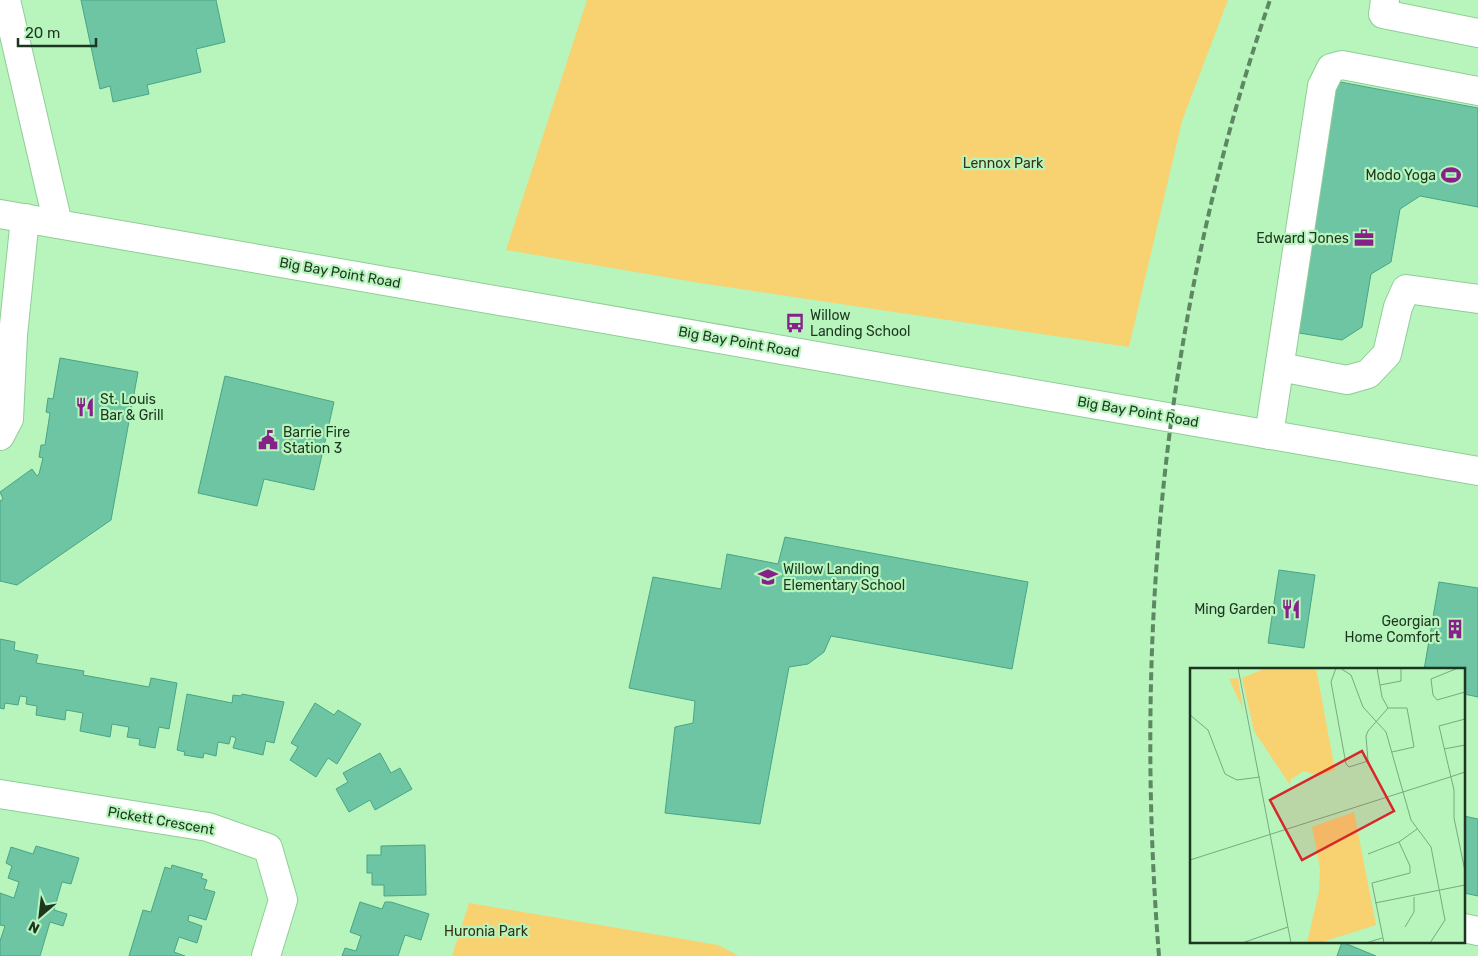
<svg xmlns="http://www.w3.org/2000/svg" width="1478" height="956" font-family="Rubik,sans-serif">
<rect width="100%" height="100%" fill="#b7f5bd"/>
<g fill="#f8d171">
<polygon points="587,0 1228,0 1182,121 1129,347 700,283 506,250"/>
<polygon points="469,903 718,945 739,956 452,956"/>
</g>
<g fill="#6dc5a4" stroke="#4ba484">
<polygon points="81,0 216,0 225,42 196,49 201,72 147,85 149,94 113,102 110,86 100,89"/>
<polygon points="1335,81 1478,108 1478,207 1420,196 1400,209 1391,262 1371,274 1362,327 1342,340 1287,331"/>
<polygon points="60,358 138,372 111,520 17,585 0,581 0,501 3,499 0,492 32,469 37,476 39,474 43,458 39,457 41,445 45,445 50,413 46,412 48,398 53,399"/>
<polygon points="225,376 334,402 314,490 264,479 257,506 198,493"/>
<polygon points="785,537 1028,582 1012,669 831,636 824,652 808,664 789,667 760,824 665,813 675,727 693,723 695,701 629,688 653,577 721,589 727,554 778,564"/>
<polygon points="1279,570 1315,575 1304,648 1268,643"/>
<polygon points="1439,582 1478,588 1478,697 1464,694 1464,670 1424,670"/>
<polygon points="0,639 15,642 14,650 38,655 36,663 84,671 83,675 149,687 151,678 177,683 169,729 159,727 155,748 139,745 140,739 127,737 129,727 112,724 110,737 80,731 83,713 66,710 65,720 36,715 37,706 26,704 27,697 20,696 18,705 5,703 4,709 0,708"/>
<polygon points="187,694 232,703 233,695 241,696 242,694 284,702 274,743 266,741 263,755 233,748 236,738 231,736 229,744 218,742 216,756 204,753 203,758 184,755 185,752 177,750"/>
<polygon points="315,703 334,715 338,710 361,724 337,764 328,758 316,777 290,760 298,747 291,743"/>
<polygon points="380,753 391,773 400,768 412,789 375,810 370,800 349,812 336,789 348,782 343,773"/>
<polygon points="1464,816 1478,819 1478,896 1464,893"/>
<polygon points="425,845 426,895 384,896 384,885 372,885 372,873 367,873 367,855 381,855 381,846"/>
<polygon points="36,846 79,858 71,884 62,882 54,910 67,914 63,926 50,922 40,956 0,956 0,941 5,926 0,925 0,893 14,898 19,882 8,878 12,866 6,863 11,847 33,854"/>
<polygon points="172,865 203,874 201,878 207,880 204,889 215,892 206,920 189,915 188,921 202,926 197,943 179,937 174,952 185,956 129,956 143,910 151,912 165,867 171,869"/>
<polygon points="360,902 382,909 385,902 391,902 429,914 421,940 405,935 398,956 342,956 345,948 356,951 361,936 350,932"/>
<polygon points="1342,942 1376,956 1337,956"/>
</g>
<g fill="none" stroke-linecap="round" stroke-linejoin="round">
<defs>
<g id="minor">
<polyline points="6,0 58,224"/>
<polyline points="1385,0 1383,14 1478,33"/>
<polyline points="0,214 1478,471"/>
<polyline points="1280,367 1347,380 1368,374 1387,354 1398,307 1406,289 1478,299"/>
<polyline points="1269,435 1322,86 1331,68 1342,65 1478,91"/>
<polyline points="0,436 9,419 13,335 25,218"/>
<polyline points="0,794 208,827 268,848 283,900 266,956"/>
<polyline points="1464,928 1478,931"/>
</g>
</defs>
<use href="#minor" stroke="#90cd97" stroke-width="30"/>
<use href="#minor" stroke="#fff" stroke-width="28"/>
<path stroke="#5e8763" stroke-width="4" stroke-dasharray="8 4" stroke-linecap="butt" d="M1159,956C1133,633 1164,307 1270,0"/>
</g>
<defs>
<symbol id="stadium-bare" viewBox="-9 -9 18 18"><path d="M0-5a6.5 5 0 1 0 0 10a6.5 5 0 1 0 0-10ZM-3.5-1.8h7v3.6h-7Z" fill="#872189" stroke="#b7f5bd" stroke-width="2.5" paint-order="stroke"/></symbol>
<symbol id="office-bare" viewBox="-9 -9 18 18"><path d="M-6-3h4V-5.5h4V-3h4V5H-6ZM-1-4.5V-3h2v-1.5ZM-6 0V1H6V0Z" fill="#872189" stroke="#b7f5bd" stroke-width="2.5" paint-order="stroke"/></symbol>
<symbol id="bus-bare" viewBox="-9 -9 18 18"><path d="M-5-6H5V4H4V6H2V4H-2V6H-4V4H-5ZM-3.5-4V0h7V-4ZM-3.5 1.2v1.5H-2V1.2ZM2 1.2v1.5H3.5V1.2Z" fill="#872189" stroke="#b7f5bd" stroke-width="2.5" paint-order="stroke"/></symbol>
<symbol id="restaurant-bare" viewBox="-9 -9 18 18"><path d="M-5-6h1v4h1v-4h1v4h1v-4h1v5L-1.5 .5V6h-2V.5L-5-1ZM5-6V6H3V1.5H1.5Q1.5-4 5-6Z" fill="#872189" stroke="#b7f5bd" stroke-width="2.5" paint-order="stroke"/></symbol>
<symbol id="civic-bare" viewBox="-9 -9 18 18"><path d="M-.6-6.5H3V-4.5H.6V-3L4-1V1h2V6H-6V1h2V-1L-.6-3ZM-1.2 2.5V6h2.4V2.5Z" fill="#872189" stroke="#b7f5bd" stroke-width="2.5" paint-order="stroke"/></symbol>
<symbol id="school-bare" viewBox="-9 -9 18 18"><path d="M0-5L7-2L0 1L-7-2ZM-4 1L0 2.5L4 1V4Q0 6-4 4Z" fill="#872189" stroke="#b7f5bd" stroke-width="2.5" paint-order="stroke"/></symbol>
<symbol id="building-bare" viewBox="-9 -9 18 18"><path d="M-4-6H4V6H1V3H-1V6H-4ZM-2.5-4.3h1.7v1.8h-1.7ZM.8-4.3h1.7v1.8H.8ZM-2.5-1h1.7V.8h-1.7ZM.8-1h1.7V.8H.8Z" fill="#872189" stroke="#b7f5bd" stroke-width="2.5" paint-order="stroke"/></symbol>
</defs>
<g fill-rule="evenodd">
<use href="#stadium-bare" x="1437" y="161" width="28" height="28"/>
<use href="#office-bare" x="1350" y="224" width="28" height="28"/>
<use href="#bus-bare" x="781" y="309" width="28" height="28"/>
<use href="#restaurant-bare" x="71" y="393" width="28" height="28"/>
<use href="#civic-bare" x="254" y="426" width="28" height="28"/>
<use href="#school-bare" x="754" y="563" width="28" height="28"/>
<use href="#restaurant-bare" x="1277" y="595" width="28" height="28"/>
<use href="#building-bare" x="1441" y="615" width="28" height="28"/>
</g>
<g text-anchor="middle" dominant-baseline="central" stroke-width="4.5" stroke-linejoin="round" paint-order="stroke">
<g font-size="14" fill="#392f19" stroke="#b7f5bd">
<text x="1003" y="163">Lennox Park</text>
<text x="486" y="931">Huronia Park</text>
</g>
<g font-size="14" fill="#1d3620" stroke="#b7f5bd" text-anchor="end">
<text x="1436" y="175">Modo Yoga</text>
<text x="1349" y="238">Edward Jones</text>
<text x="810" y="315" text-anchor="start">Willow<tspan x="810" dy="16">Landing School</tspan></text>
<text x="100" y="399" text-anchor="start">St. Louis<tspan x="100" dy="16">Bar &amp; Grill</tspan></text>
<text x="283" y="432" text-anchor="start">Barrie Fire<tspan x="283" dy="16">Station 3</tspan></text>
<text x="783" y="569" text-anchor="start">Willow Landing<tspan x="783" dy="16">Elementary School</tspan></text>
<text x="1276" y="609">Ming Garden</text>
<text x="1440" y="621">Georgian<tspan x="1440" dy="16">Home Comfort</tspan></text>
</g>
<g font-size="14" fill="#1d3620" stroke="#b7f5bd">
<text transform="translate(340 273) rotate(10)">Big Bay Point Road</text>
<text transform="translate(739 342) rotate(10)">Big Bay Point Road</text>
<text transform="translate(1138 412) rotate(10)">Big Bay Point Road</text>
<text transform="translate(161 821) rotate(10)">Pickett Crescent</text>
</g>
</g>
<g transform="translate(1190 668)">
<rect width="275" height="275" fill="#b7f5bd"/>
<path d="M76,0H126L145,102L128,108L114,103L101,111L100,117L64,63L52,10ZM48,10L53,41L39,11ZM164,144L186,257L129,275H117L129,223L130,201L122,159Z" fill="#f8d171"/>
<path fill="none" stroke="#79a97e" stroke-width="1" d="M48,0L101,275M146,0L141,14L156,96L159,99L178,93L176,68L178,63L198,40H217L224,79L202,84M150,0L161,7L173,39L196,64L221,152L241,179L255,252L240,275M187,0L192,29L198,40M268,0L241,11L243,27L247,32L275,24M190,17L211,13V0M0,47L18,62L35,106L47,112L70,109M275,51L249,58L264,122V150L275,203M254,81L275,77M260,109L275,104M178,186L209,174L227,161M0,192L260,109M185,235L275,217M215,259L224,244V229M52,275L98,259M176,275L192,270M194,275L182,215L220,205V198L209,174"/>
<path fill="#d62828" fill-opacity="0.15" stroke="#d62828" stroke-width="2.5" d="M172,83L204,143L112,192L80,132Z"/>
<rect width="275" height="275" fill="none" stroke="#1d3620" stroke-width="2.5"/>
</g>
<g transform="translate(40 916) rotate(208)" stroke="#b7f5bd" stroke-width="4" paint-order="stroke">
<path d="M0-4L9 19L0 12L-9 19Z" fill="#1d3620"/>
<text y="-8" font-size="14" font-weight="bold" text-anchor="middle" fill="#1d3620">N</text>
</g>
<path d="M18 38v8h78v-8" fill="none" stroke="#1d3620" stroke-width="2.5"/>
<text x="25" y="38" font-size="15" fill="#1d3620" stroke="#b7f5bd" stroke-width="4" paint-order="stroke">20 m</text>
</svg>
